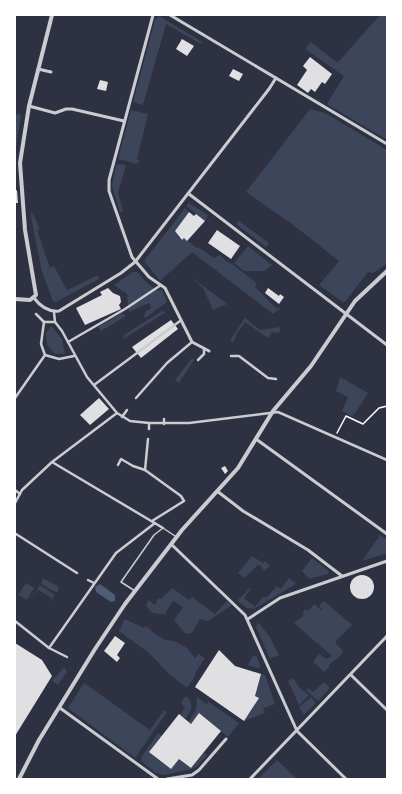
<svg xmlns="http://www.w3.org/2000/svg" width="402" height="794" font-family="Commissioner,sans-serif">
<rect width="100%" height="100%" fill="#2d3142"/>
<g fill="#3c4559">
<polygon points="380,15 387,15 387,140 327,104 344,76 305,49 311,42 336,62 339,61"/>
<polygon points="159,16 202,42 201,44 166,24 143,105 133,102 155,20"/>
<polygon points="310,109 325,113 387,150 387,264 373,273 368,272 345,302 341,301 319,285 339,261 292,224 246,192"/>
<polygon points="131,110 148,114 137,159 140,161 137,164 118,159"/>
<polygon points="15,114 21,115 15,154"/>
<polygon points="118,164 126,165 118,193 123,211 120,212 112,186 116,165"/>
<polygon points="189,203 208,215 205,221 186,206"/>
<polygon points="185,208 189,212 175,231 178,234 177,236 182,240 184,238 197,248 198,247 214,258 220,255 225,259 224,260 232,264 257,283 255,287 277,309 279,307 280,309 273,314 192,252 160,281 144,261"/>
<polygon points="30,212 34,216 40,229 37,230 50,268 54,266 67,290 98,275 99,279 56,302 53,301 42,272"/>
<polygon points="239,221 269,243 266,247 236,224"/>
<polygon points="248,246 272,265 264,271 244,271 234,263"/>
<polygon points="133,272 137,272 148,284 159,291 162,290 167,302 145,318 143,315 146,314 145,312 151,308 149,303 129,312 127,294 114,285"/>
<polygon points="190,276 227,304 213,310 203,288"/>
<polygon points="162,311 166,312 123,339 124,335"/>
<polygon points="122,313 126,316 101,331 98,327"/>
<polygon points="245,318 260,330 281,327 279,333 272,332 268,338 245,322 237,333 233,343 230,340"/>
<polygon points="51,326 62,339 65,354 55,354 47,345 46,333"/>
<polygon points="192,358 194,360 179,383 175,380"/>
<polygon points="340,377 368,393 354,415 351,416 342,411 348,397 336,391"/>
<polygon points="380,535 387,540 387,553 362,561"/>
<polygon points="252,556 263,563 265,561 270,566 264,571 260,565 258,565 244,578 238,573"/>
<polygon points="312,558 329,571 328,574 309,579 302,571"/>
<polygon points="43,578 59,587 57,593 41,584"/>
<polygon points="289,578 296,584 254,609 247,608 237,601 250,588 251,589 244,598 255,607 264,596 266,598 277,586 281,589"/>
<polygon points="26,583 34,588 27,600 18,595"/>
<polygon points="40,585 55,595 49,605 52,598 38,590 30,600"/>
<polygon points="172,588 189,600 192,597 215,614 227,601 232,605 208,621 200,619 192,633 186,634 174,620 183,607 173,601 165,613 168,615 152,613 146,606 148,600 155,605 158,598 161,599"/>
<polygon points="324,601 352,625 335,642 343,651 341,654 341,655 329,665 330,666 324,672 313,662 319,654 327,659 332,656 294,623 304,615 302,613 306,609 308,611 314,604 321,610 322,609 319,606"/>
<polygon points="125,619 144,628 146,626 158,636 165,640 174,641 187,648 195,658 198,654 205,658 195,673 196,675 187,688 168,673 149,653 119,631"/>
<polygon points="258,622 270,637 279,655 270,659 256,627"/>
<polygon points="256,655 261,667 257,668 248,665 252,657"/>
<polygon points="64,667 67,672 58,685 52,681"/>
<polygon points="261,674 265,675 275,704 263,708 265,713 244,721 259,698 255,696"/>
<polygon points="293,678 299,687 309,695 299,705 288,681"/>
<polygon points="324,682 330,688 318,701 306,690 308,688 313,692"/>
<polygon points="84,683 150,730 164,710 167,712 135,758 68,708"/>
<path d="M184,697H187C195,705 191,711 185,719L180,715L185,707L181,703Z"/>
<polygon points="197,697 206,704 209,702 239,723 228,737 199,713 191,724 188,722 196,710"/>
<polygon points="311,697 316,703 304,715 299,707"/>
<polygon points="158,733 162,736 149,752 171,769 179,759 191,768 204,753 207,755 197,766 192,769 164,775 156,773 142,762 141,758"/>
<polygon points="277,760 297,779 258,779"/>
</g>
<polygon fill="#4f5d75" points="100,584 115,595 115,601 111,602 96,592 95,587"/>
<g fill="#e0e0e3">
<polygon points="182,39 194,46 187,56 176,49"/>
<polygon points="310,57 332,74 325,84 322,82 315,92 311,89 308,93 297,85 307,70 303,66"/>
<polygon points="233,69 243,74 239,81 229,76"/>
<polygon points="100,80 108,82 106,91 97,89"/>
<polygon points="17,190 18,203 15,203 15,191"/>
<polygon points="189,212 194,216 196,214 205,221 187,241 184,238 182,240 175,231"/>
<polygon points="217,230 240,246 231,259 208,243"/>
<polygon points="108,288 113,293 120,296 121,302 119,305 121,309 85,325 76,308 102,295 100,292"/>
<polygon points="268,288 279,296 280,294 284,297 279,304 265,293"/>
<polygon points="171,320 178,329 141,358 132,347"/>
<polygon points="99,398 109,409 90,425 80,415"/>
<polygon points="225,466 228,471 225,474 221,468"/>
<circle cx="362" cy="587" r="12"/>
<polygon points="115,636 125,643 117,655 120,658 117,662 104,651"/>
<polygon points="15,643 42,660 52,676 15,736"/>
<polygon points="219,650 235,666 261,674 255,696 259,698 244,721 195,687"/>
<polygon points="199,713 221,731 191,768 179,759 171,769 149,752 179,714 191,724"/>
</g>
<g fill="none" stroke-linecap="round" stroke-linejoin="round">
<polyline stroke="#fff" stroke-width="1.5" points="337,433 346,416 363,424 379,408 387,406"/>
<polyline stroke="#caccd0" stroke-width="1.5" points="135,591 121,582 154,535 163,528 175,536"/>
<g stroke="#caccd0" stroke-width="2.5">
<polyline points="54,312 55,322 62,331 87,377 117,413 130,421 149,423 189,423 278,412 387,460"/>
<polyline points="36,314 44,322"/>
<polyline points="44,322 41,344 45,355 59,359 74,356"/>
<polyline points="44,322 55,322"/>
<polyline points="68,342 125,309 161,285"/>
<polyline points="231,356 238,356"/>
<polyline points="239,356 268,378 276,379"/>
<polyline points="198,360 204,354 204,349"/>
<polyline points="94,385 180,321"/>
<polyline points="15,398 45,355"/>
<polyline points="136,398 167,363 192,342"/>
<polyline points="122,417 127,410"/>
<polyline points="149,423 149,429"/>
<polyline points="164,424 164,419"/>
<polyline points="52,462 163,528"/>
<polyline points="118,465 121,459 133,466 145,470 181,496 184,501 152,521"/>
<polyline points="145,470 148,439"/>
<polyline points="15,490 20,494"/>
<polyline points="15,503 22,490 52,462 117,413"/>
<polyline points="16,534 77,573"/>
<polyline points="88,580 94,583"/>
<polyline points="15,621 49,648 67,657"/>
<polyline points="49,648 116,553 155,523"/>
</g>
<g stroke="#caccd0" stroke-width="3">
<polyline points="153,15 109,180 109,191 132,257 149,277 165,288 192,342 209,351"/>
<polyline points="170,15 387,144"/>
<polyline points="38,69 51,72"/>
<polyline points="29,106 55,113 66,109 72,109 124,121"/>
<polyline points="189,194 387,345"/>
<path d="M34,298C40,306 49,312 59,311L121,273L135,262L269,89L276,78"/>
<polyline points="256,439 387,534"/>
<polyline points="217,491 243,511 308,550 342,576"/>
<polyline points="171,544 245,615 297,731 346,779"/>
<polyline points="248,619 280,598 387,561"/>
<polyline points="351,675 387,710"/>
<polyline points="60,708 158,779"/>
<polyline points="167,779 192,775 199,770 226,739"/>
<polyline points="250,779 387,636"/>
</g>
<g stroke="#caccd0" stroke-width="4">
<polyline points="15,299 30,300 36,295 25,230 20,163 29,106 52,15"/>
<polyline points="19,779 39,740 95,649 125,604 182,530 238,468 273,411 311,366 355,301 387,271"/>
</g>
</g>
<rect width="402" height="794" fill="none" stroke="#ffffff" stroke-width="32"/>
</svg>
